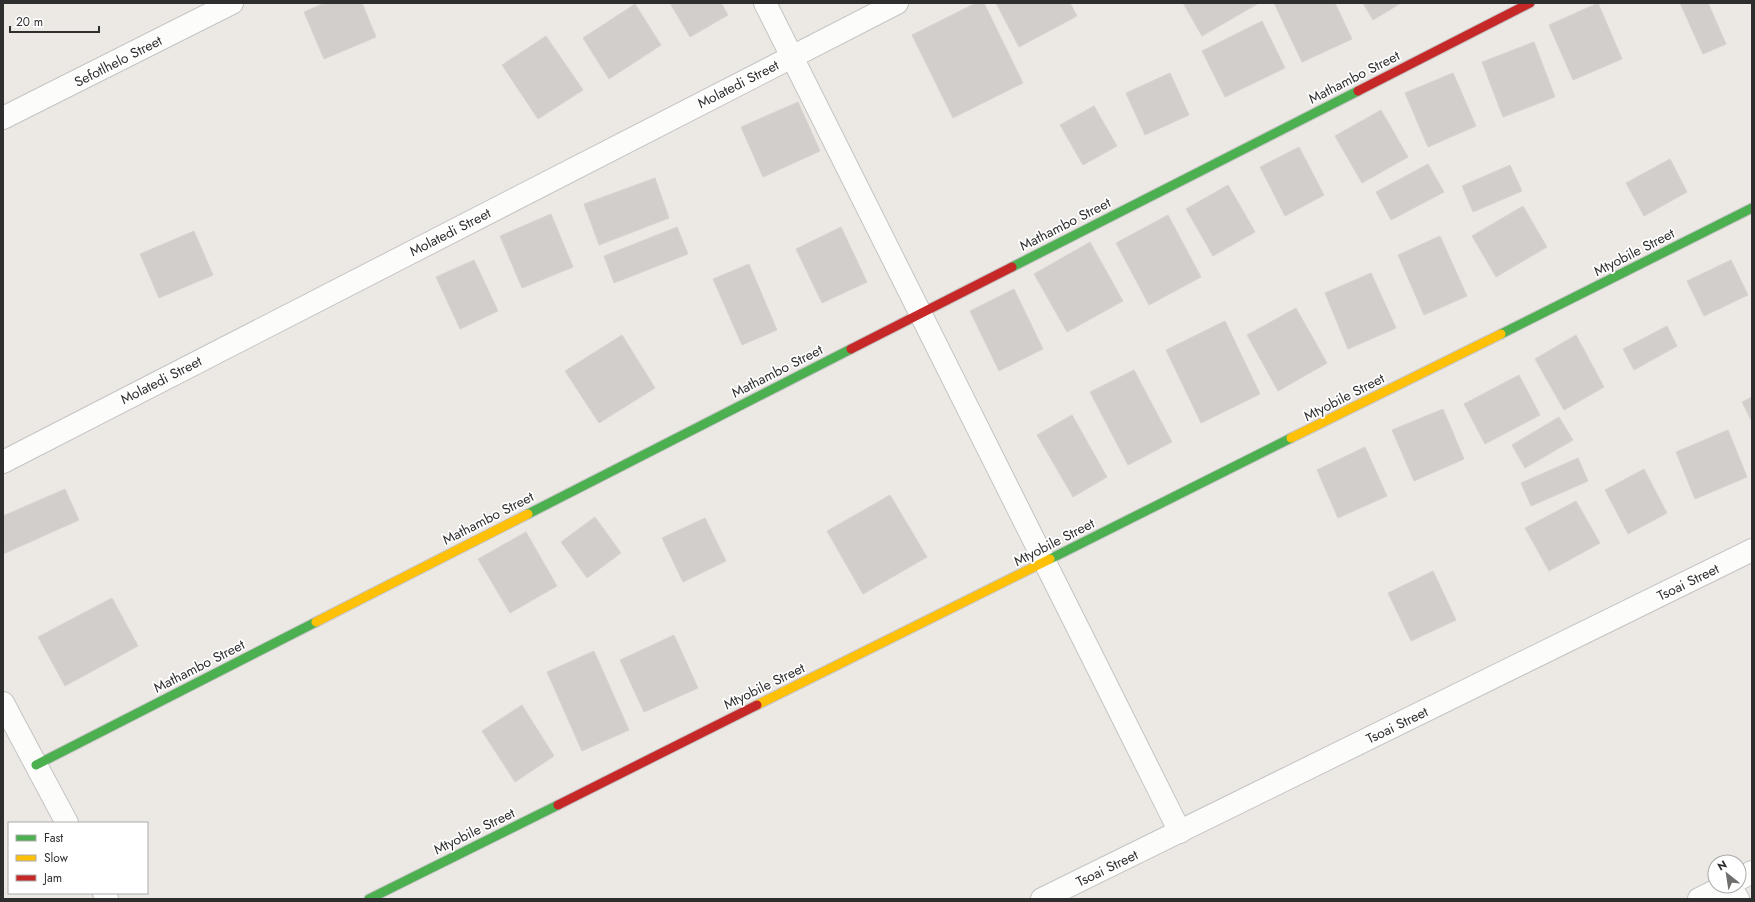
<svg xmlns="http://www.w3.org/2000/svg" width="1755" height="902" font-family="Jost,sans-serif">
<rect width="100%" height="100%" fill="#ece8e4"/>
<g fill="#d1cecb" stroke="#d7d4d0">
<polygon points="325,3 362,3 376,37 324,59 304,12"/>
<polygon points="670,3 721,3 728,15 690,37"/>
<polygon points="976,3 984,3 1023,83 953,118 912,35"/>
<polygon points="996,3 1070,3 1077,16 1019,47"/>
<polygon points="1183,3 1259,3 1202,36"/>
<polygon points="1274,3 1335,3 1352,39 1302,62"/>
<polygon points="1363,3 1401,3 1373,20"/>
<polygon points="1598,3 1622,59 1573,80 1549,25"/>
<polygon points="1680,3 1708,3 1726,44 1703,54"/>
<polygon points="635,4 661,45 609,79 583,38"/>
<polygon points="1262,21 1285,68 1225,97 1202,51"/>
<polygon points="546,36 583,90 538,119 502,65"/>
<polygon points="1534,42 1555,97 1503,117 1482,62"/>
<polygon points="1170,73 1189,115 1145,135 1126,93"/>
<polygon points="1453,73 1476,126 1428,147 1405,93"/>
<polygon points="798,102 820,151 763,177 741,127"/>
<polygon points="1094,106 1117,146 1083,165 1060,125"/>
<polygon points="1381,110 1408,157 1362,183 1335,136"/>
<polygon points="1299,147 1324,195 1285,216 1260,167"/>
<polygon points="1670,159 1687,192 1644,216 1626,183"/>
<polygon points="1428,164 1444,192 1391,220 1376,192"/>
<polygon points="1510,165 1522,191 1473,212 1462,186"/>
<polygon points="655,178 669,218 599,245 584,204"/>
<polygon points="1228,185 1255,232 1213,256 1186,209"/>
<polygon points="1523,206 1547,247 1496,277 1472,236"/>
<polygon points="551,214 573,267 522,288 500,236"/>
<polygon points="1168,215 1201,277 1149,305 1116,243"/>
<polygon points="677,227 688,254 614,283 604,256"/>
<polygon points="841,227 867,282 822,303 796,249"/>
<polygon points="194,231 213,275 159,298 140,254"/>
<polygon points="1440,236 1467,296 1424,315 1398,255"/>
<polygon points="1090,242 1123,301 1067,332 1034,274"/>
<polygon points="474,260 498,311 460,329 436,277"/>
<polygon points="1731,260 1748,295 1704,316 1687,281"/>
<polygon points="749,264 777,330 742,345 713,279"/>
<polygon points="1371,273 1396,328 1348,349 1325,293"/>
<polygon points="1014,289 1043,349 999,371 970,311"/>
<polygon points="1296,308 1327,363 1278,391 1247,335"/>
<polygon points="1225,321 1260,394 1201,423 1166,350"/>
<polygon points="1667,326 1677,346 1634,370 1623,349"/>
<polygon points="622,335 655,388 599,423 565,371"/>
<polygon points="1576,335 1604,387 1564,410 1535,359"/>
<polygon points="1134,370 1172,442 1128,465 1090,392"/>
<polygon points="1519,375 1540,415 1485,444 1464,404"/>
<polygon points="1752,397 1752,422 1742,402"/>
<polygon points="1443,409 1464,459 1414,481 1392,430"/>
<polygon points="1072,415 1107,477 1073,497 1037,435"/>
<polygon points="1559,417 1573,440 1525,468 1512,445"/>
<polygon points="1728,430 1747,477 1695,499 1676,452"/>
<polygon points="1365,447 1387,496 1338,518 1317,470"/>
<polygon points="1578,458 1588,481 1531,506 1521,483"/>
<polygon points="1644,469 1667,513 1628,534 1605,490"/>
<polygon points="65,489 79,520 3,554 3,516"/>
<polygon points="890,495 927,557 863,594 827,531"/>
<polygon points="1576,501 1600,543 1549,571 1525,528"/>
<polygon points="595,517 621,553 587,578 561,542"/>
<polygon points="705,518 726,561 683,582 662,538"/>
<polygon points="526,532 557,586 510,613 478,559"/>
<polygon points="1433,571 1456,620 1411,641 1388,593"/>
<polygon points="112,598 138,646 65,686 38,637"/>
<polygon points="674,635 698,688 644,712 620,660"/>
<polygon points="594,651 629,730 582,751 547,672"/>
<polygon points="522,705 554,756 515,782 482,731"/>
</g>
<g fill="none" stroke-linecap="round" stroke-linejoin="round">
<defs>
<g id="street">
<polyline points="765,3 1180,832"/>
<polyline points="3,118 232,3"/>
<polyline points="3,462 897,3"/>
<polyline points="3,703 67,823"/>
<polyline points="1739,879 1752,872"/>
<polyline points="1730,886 1738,899"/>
<polyline points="104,893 107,899"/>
<polyline points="1042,899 1752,550"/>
<polyline points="1699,899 1725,886"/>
</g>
<g id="fast">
<polyline points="1012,267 1358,91"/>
<polyline points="1501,334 1752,208"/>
<polyline points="528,514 851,349"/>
<polyline points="1050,559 1291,438"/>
<polyline points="36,765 316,622"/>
<polyline points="369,899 558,805"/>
</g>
<g id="slow">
<polyline points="1291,438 1501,334"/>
<polyline points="316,622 528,514"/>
<polyline points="757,705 1050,559"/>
</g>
<g id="jam">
<polyline points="1358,91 1530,3"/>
<polyline points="851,349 1012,267"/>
<polyline points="558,805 757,705"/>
</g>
</defs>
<use href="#street" stroke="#c5c4c5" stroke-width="24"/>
<use href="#fast" stroke="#c5c4c5" stroke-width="11"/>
<use href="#slow" stroke="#c5c4c5" stroke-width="11"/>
<use href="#jam" stroke="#c5c4c5" stroke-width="11"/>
<use href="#street" stroke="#fcfcfb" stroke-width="22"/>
<use href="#fast" stroke="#4caf50" stroke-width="9"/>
<use href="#slow" stroke="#ffc107" stroke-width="9"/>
<use href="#jam" stroke="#c62828" stroke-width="9"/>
</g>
<g text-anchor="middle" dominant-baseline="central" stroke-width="3.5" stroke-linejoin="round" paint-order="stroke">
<g font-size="14" fill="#2e2e2e" stroke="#fff">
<text transform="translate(118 61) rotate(-27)">Sefotlhelo Street</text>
<text transform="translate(1354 77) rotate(-27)">Mathambo Street</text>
<text transform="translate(738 84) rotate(-27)">Molatedi Street</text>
<text transform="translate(1065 224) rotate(-27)">Mathambo Street</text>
<text transform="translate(450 232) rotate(-27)">Molatedi Street</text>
<text transform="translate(1634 252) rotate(-27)">Mtyobile Street</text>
<text transform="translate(777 371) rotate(-27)">Mathambo Street</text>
<text transform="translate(161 380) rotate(-27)">Molatedi Street</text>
<text transform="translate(1344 397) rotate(-27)">Mtyobile Street</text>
<text transform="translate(488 518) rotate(-27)">Mathambo Street</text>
<text transform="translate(1054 542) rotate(-27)">Mtyobile Street</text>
<text transform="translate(1688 582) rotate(-26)">Tsoai Street</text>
<text transform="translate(199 666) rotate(-27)">Mathambo Street</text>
<text transform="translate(764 686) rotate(-26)">Mtyobile Street</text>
<text transform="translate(1397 725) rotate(-26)">Tsoai Street</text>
<text transform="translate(474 831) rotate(-26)">Mtyobile Street</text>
<text transform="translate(1107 868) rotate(-26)">Tsoai Street</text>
</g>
</g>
<rect width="1755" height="902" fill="none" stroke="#2e2e2e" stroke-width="8"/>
<rect x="8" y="822" width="140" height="72" fill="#ffffff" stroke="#ababab"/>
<rect x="16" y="835" width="20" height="6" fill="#4caf50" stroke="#ababab"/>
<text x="44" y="842" font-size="12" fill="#2e2e2e">Fast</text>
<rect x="16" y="855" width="20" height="6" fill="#ffc107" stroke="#ababab"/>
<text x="44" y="862" font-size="12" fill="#2e2e2e">Slow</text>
<rect x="16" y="875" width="20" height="6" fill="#c62828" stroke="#ababab"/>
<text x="44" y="882" font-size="12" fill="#2e2e2e">Jam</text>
<g transform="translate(1727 874) rotate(330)"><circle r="19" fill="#ffffff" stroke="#ababab"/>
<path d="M0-3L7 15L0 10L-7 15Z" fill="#706f6e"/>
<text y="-6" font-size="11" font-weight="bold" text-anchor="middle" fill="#2e2e2e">N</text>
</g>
<path d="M10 26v6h89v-6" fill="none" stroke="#2e2e2e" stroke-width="2"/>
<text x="16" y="26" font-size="12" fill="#2e2e2e" stroke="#ffffff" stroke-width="3" paint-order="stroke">20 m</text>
</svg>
